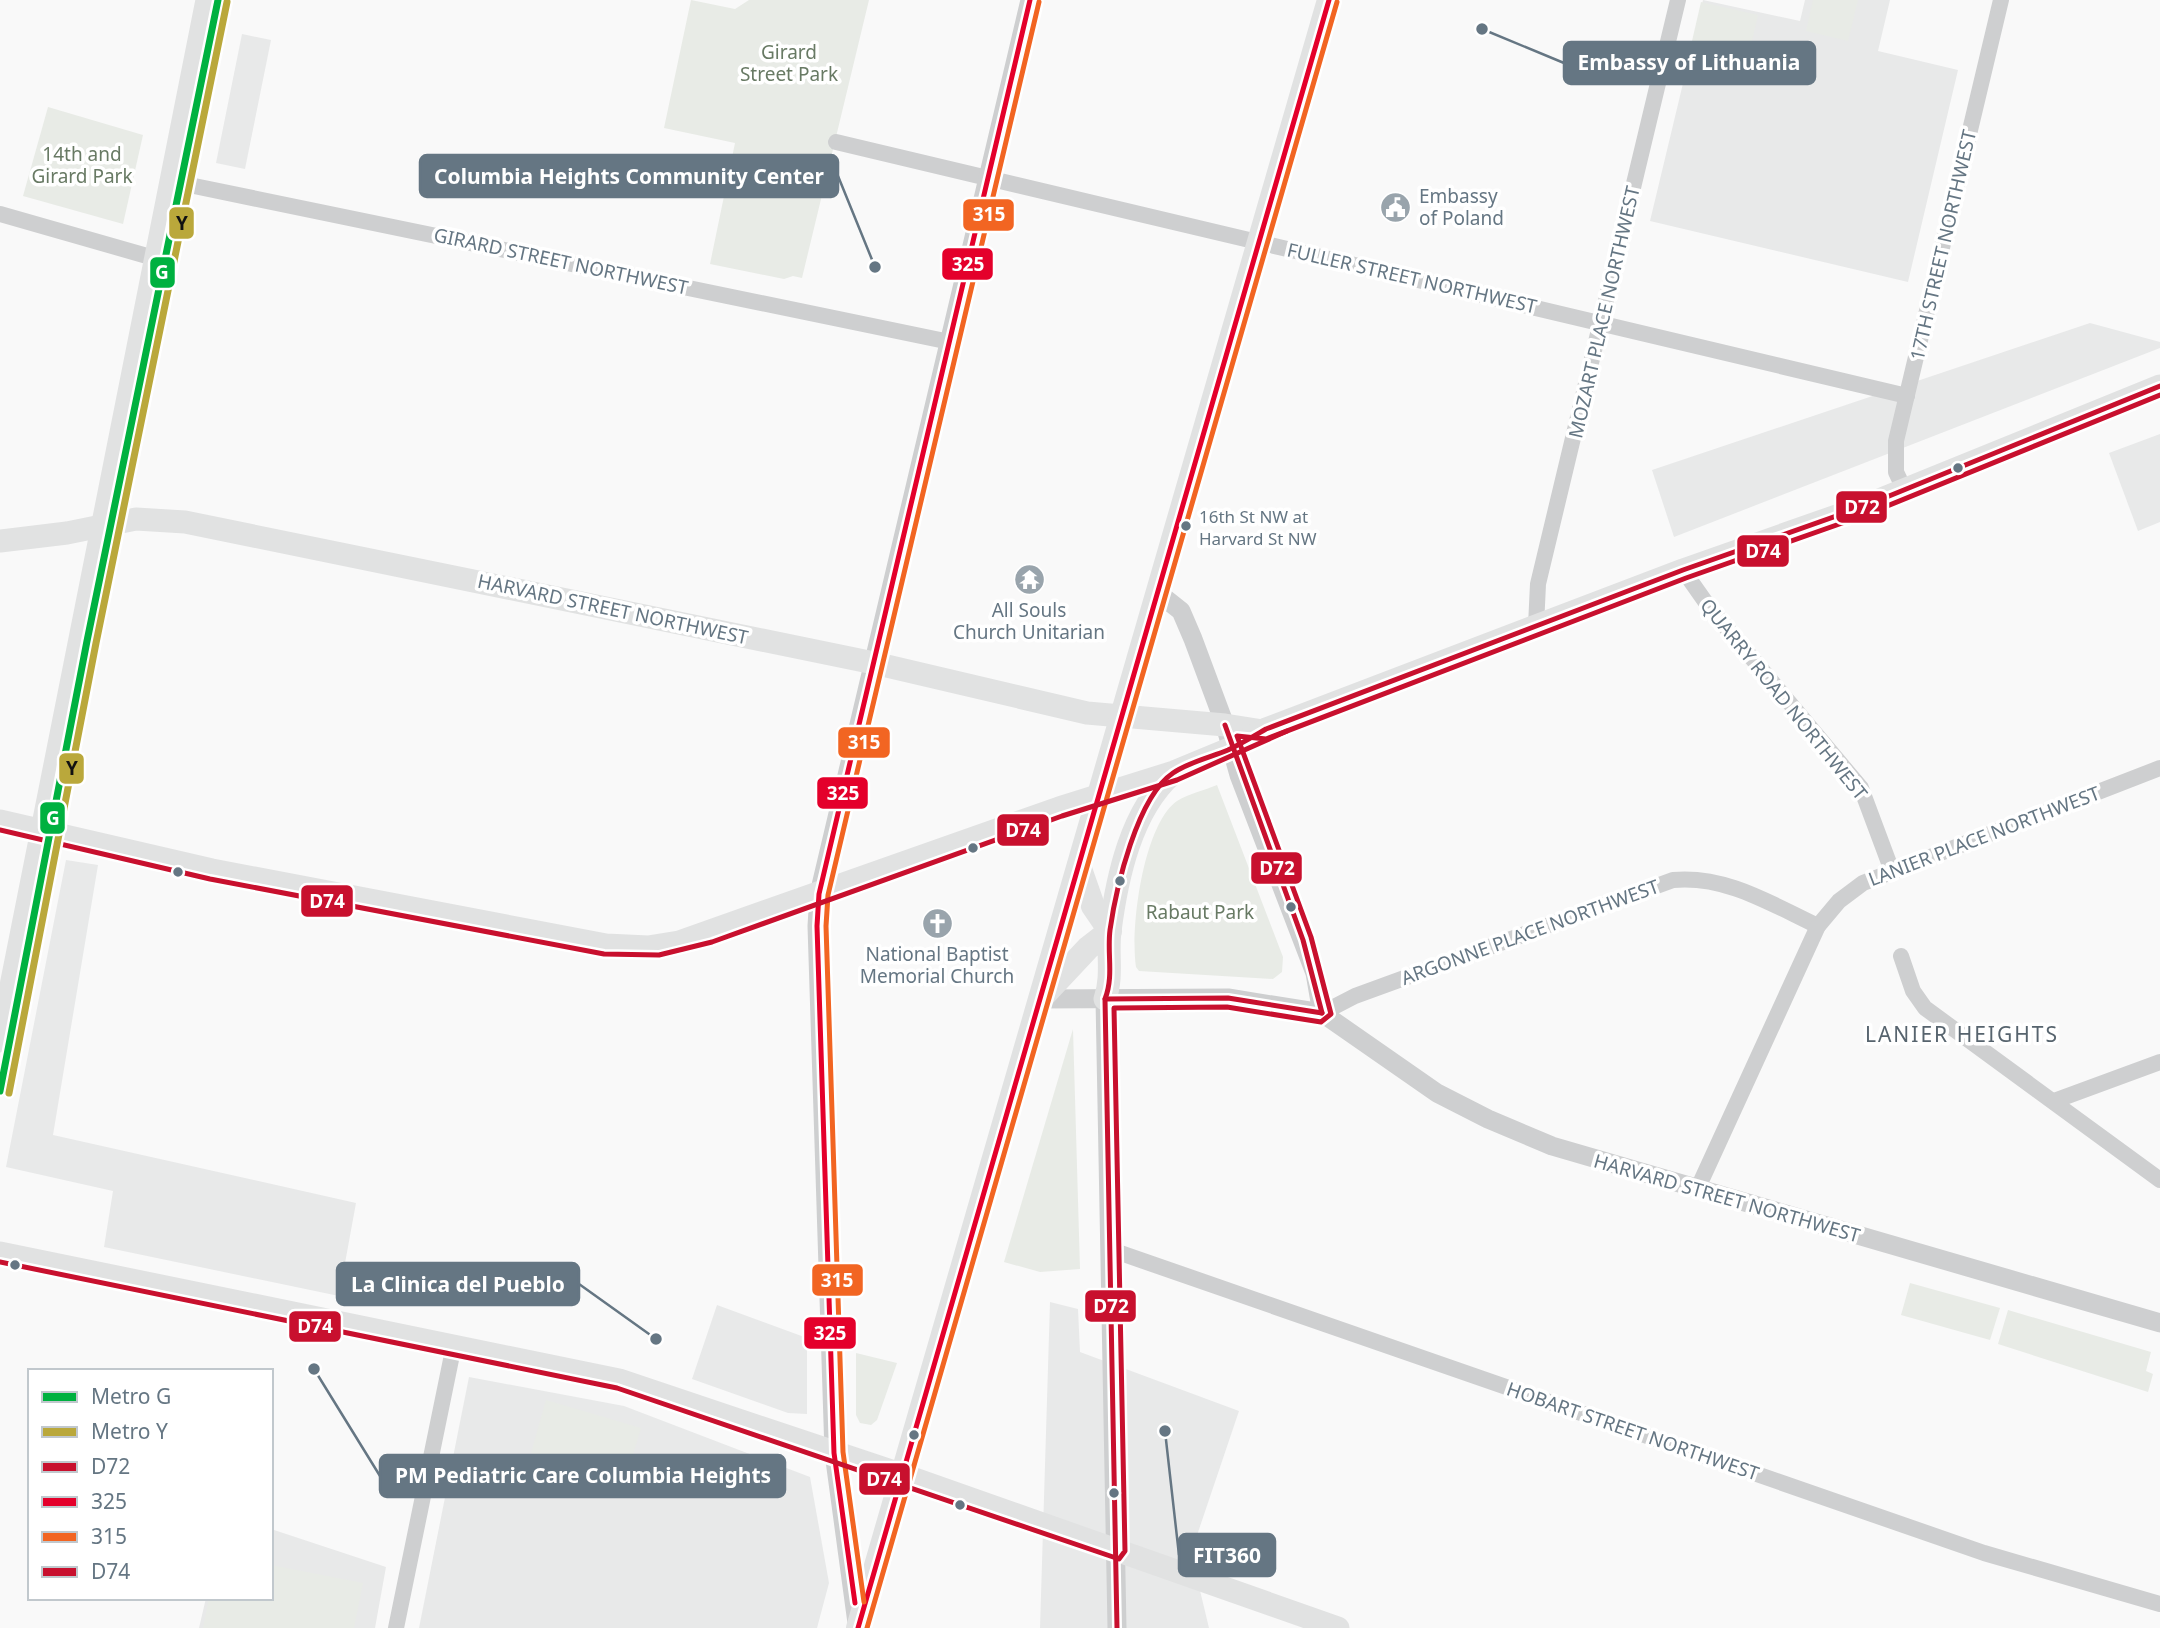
<svg xmlns="http://www.w3.org/2000/svg" width="2160" height="1628" font-family="'Noto Sans',sans-serif">
<rect width="100%" height="100%" fill="#f9f9f9"/>
<g fill="#e8e9e9">
<polygon points="1703,0 1800,21 1805,0 1890,0 1878,51 1958,70 1908,282 1650,221"/>
<polygon points="242,34 271,40 245,169 216,163"/>
<polygon points="2090,323 2160,342 2160,348 1674,537 1652,470"/>
<polygon points="2160,434 2160,522 2138,531 2109,453"/>
<polygon points="66,860 98,865 53,1135 356,1203 339,1296 104,1247 113,1191 6,1167"/>
<polygon points="1050,1302 1078,1309 1080,1352 1239,1411 1191,1553 1209,1628 1040,1628"/>
<polygon points="717,1305 807,1338 807,1414 788,1413 692,1379"/>
<polygon points="469,1377 624,1406 810,1477 829,1583 817,1628 419,1628"/>
<polygon points="271,1529 386,1567 375,1628 199,1628 206,1598 271,1598"/>
</g>
<g fill="#e8ebe6">
<polygon points="691,0 735,9 749,0 869,0 802,278 793,276 784,279 710,264 735,143 664,128"/>
<polygon points="1813,0 1858,0 1848,41 1806,31"/>
<polygon points="1701,2 1758,15 1743,80 1686,67"/>
<polygon points="48,107 143,135 123,224 23,196"/>
<path d="M1217,785L1283,957L1282,972L1273,979L1139,971L1136,967C1130,929 1143,825 1177,801C1188,794 1205,790 1217,785Z"/>
<polygon points="1073,1029 1080,1269 1040,1272 1004,1262"/>
<polygon points="1910,1283 2000,1308 1990,1340 1901,1315"/>
<polygon points="2008,1310 2151,1352 2146,1371 2153,1374 2148,1392 1998,1344"/>
<polygon points="856,1353 897,1363 877,1420 871,1425 860,1423 856,1415"/>
<polygon points="546,1400 641,1428 625,1481 531,1453"/>
<polygon points="271,1565 363,1583 354,1628 203,1628 209,1598 271,1598"/>
</g>
<g fill="none" stroke-linecap="round" stroke-linejoin="round">
<g stroke="#cecfd0" stroke-width="16">
<polyline points="836,142 1907,396"/>
<polyline points="170,181 950,342"/>
<polyline points="0,214 154,258"/>
<polyline points="1904,489 1896,472 1896,441 2001,0"/>
<polyline points="1683,570 1709,607 1861,788 1892,871"/>
<polyline points="1536,626 1538,584 1678,0"/>
<polyline points="1901,956 1913,991 1925,1008 2160,1180"/>
<path d="M1322,1013L1355,996L1673,880C1726,875 1771,904 1818,926"/>
<polyline points="2054,1101 2160,1062"/>
<polyline points="1697,1190 1818,926 1839,901 1863,883 2160,768"/>
<polyline points="1109,1249 1984,1553 2160,1604"/>
<polyline points="396,1628 454,1345"/>
</g>
<g stroke="#cecfd0" stroke-width="19">
<polyline points="1157,592 1181,611 1193,639 1225,725 1239,775 1315,973 1322,1013"/>
<polyline points="1041,999 1228,998 1322,1013 1437,1093 1488,1119 1552,1146 2160,1323"/>
<polyline points="1105,999 1117,1628"/>
<polyline points="857,1623 834,1453 817,926 819,894 1030,0"/>
</g>
<g stroke="#e1e2e2" stroke-width="23">
<polyline points="0,541 67,533 136,519 185,522 874,663 1087,713 1225,725 1263,731"/>
<polyline points="0,821 212,870 606,945 648,947 679,942 1059,808 1174,772 1232,748 1266,729 1683,570 1862,507 2160,386"/>
<path d="M1105,999C1113,976 1107,954 1110,931C1117,877 1131,811 1172,774"/>
<polyline points="0,1041 207,0"/>
<polyline points="0,1253 619,1380 903,1475 1338,1628"/>
</g>
<g stroke="#e1e2e2" stroke-width="24">
<polyline points="1044,995 1088,948 1110,931 1093,906 1079,866"/>
<polyline points="858,1628 1329,0"/>
</g>
<defs>
<g id="bus-1">
<polyline points="1225,725 1303,940 1322,1013"/>
<polyline points="1105,999 1228,998 1322,1013"/>
<path d="M1117,1628L1105,999C1114,976 1107,954 1110,930C1116,888 1137,797 1173,773C1189,762 1211,757 1228,750C1241,744 1254,736 1266,729L1683,570L1862,507L2160,386"/>
</g>
<g id="bus-2">
<polyline points="855,1603 834,1453 817,926 819,894 1030,0"/>
<polyline points="858,1628 1329,0"/>
</g>
<g id="bus-3">
<polyline points="864,1602 843,1452 826,926 828,895 1039,2"/>
<polyline points="867,1628 1337,2"/>
</g>
<g id="bus-4">
<polyline points="0,830 210,879 604,954 659,955 712,942 1062,816 1177,780 1287,731"/>
<polyline points="0,1262 617,1388 1119,1559 1125,1551 1114,1008 1227,1007 1321,1022 1331,1014 1311,937 1237,736 1266,739 1686,578 1865,515 2160,395"/>
</g>
</defs>
<use href="#bus-1" stroke="#fff" stroke-width="10"/>
<use href="#bus-2" stroke="#fff" stroke-width="10"/>
<use href="#bus-3" stroke="#fff" stroke-width="10"/>
<use href="#bus-4" stroke="#fff" stroke-width="10"/>
<use href="#bus-1" stroke="#c8102e" stroke-width="5"/>
<use href="#bus-2" stroke="#e4002b" stroke-width="5"/>
<use href="#bus-3" stroke="#f26522" stroke-width="5"/>
<use href="#bus-4" stroke="#c8102e" stroke-width="5"/>
<defs>
<polyline id="metro-1" points="0,1091 87,641 218,0"/>
<polyline id="metro-2" points="9,1093 96,643 227,2"/>
</defs>
<use href="#metro-1" stroke="#fff" stroke-width="12"/>
<use href="#metro-2" stroke="#fff" stroke-width="12"/>
<use href="#metro-1" stroke="#00b140" stroke-width="7"/>
<use href="#metro-2" stroke="#baa83b" stroke-width="7"/>
</g>
<defs>
<symbol id="civic-disc" viewBox="-11 -11 22 22"><circle r="9.5" fill="#99a4ac" stroke="#fff"/><path d="M-.6-6.5H3V-4.5H.6V-3L4-1V1h2V6H-6V1h2V-1L-.6-3ZM-1.2 2.5V6h2.4V2.5Z" fill="#fff"/></symbol>
<symbol id="temple-disc" viewBox="-11 -11 22 22"><circle r="9.5" fill="#99a4ac" stroke="#fff"/><path d="M0-6L5-2H3V0L6.5 2.5H4V6H1.5V3h-3V6H-4V2.5H-6.5L-3 0V-2H-5Z" fill="#fff"/></symbol>
<symbol id="church-disc" viewBox="-11 -11 22 22"><circle r="9.5" fill="#99a4ac" stroke="#fff"/><path d="M-1.2-6h2.4v3.5h3.3v2.4h-3.3V6h-2.4V-.1h-3.3v-2.4h3.3Z" fill="#fff"/></symbol>
</defs>
<g fill-rule="evenodd">
<use href="#civic-disc" x="1378" y="190" width="35" height="35"/>
<use href="#temple-disc" x="1012" y="562" width="35" height="35"/>
<use href="#church-disc" x="920" y="906" width="35" height="35"/>
</g>
<g fill="#657683" stroke="#fff" stroke-width="2.5">
<circle cx="1958" cy="468" r="6"/>
<circle cx="1186" cy="526" r="6"/>
<circle cx="973" cy="848" r="6"/>
<circle cx="178" cy="872" r="6"/>
<circle cx="1120" cy="881" r="6"/>
<circle cx="1291" cy="907" r="6"/>
<circle cx="15" cy="1265" r="6"/>
<circle cx="914" cy="1435" r="6"/>
<circle cx="1114" cy="1493" r="6"/>
<circle cx="960" cy="1505" r="6"/>
</g>
<g text-anchor="middle" dominant-baseline="central" stroke-width="7" stroke-linejoin="round" paint-order="stroke">
<g font-size="17" fill="#657683" stroke="#fff" text-anchor="start">
<text x="1199" y="516">16th St NW at<tspan x="1199" dy="22">Harvard St NW</tspan></text>
</g>
<g font-size="19" fill="#687a64" stroke="#fff">
<text x="789" y="52">Girard<tspan x="789" dy="22">Street Park</tspan></text>
<text x="82" y="154">14th and<tspan x="82" dy="22">Girard Park</tspan></text>
<text x="1200" y="912">Rabaut Park</text>
</g>
<g font-size="19" fill="#657683" stroke="#fff">
<text x="1419" y="196" text-anchor="start">Embassy<tspan x="1419" dy="22">of Poland</tspan></text>
<text x="1029" y="610">All Souls<tspan x="1029" dy="22">Church Unitarian</tspan></text>
<text x="937" y="954">National Baptist<tspan x="937" dy="22">Memorial Church</tspan></text>
</g>
<g font-size="19" fill="#657683" stroke="#fff">
<text transform="translate(1943 245) rotate(-77)">17TH STREET NORTHWEST</text>
<text transform="translate(561 261) rotate(12)">GIRARD STREET NORTHWEST</text>
<text transform="translate(1412 278) rotate(13)">FULLER STREET NORTHWEST</text>
<text transform="translate(1604 312) rotate(-77)">MOZART PLACE NORTHWEST</text>
<text transform="translate(613 609) rotate(12)">HARVARD STREET NORTHWEST</text>
<text transform="translate(1784 699) rotate(51)">QUARRY ROAD NORTHWEST</text>
<text transform="translate(1984 836) rotate(-21)">LANIER PLACE NORTHWEST</text>
<text transform="translate(1530 932) rotate(-20)">ARGONNE PLACE NORTHWEST</text>
<text transform="translate(1727 1198) rotate(16)">HARVARD STREET NORTHWEST</text>
<text transform="translate(1633 1431) rotate(19)">HOBART STREET NORTHWEST</text>
</g>
<g font-size="21" letter-spacing="2" fill="#57646e" stroke="#fff">
<text x="1962" y="1034">LANIER HEIGHTS</text>
</g>
</g>
<path fill="none" stroke="#657683" stroke-width="2.5" d="M1482 29L1564 63M875 267L838 176M656 1339L579 1284M314 1369L380 1476M1165 1431L1179 1555"/>
<g fill="#657683" stroke="#fff" stroke-width="2.5">
<circle cx="1482" cy="29" r="7"/>
<circle cx="875" cy="267" r="7"/>
<circle cx="656" cy="1339" r="7"/>
<circle cx="314" cy="1369" r="7"/>
<circle cx="1165" cy="1431" r="7"/>
</g>
<g fill="#657683" stroke="#657683" stroke-width="2.5">
<rect x="1564" y="42" width="251" height="42" rx="7"/>
<rect x="420" y="155" width="418" height="42" rx="7"/>
<rect x="337" y="1263" width="242" height="42" rx="7"/>
<rect x="380" y="1455" width="405" height="42" rx="7"/>
<rect x="1179" y="1534" width="96" height="42" rx="7"/>
</g>
<g font-size="21" text-anchor="middle" font-weight="bold" fill="#fff">
<text x="1689" y="70">Embassy of Lithuania</text>
<text x="629" y="184">Columbia Heights Community Center</text>
<text x="458" y="1292">La Clinica del Pueblo</text>
<text x="583" y="1483">PM Pediatric Care Columbia Heights</text>
<text x="1227" y="1563">FIT360</text>
</g>
<g stroke="#fff" stroke-width="2.5">
<rect x="962" y="198" width="53" height="34" rx="7" fill="#f26522"/>
<rect x="168" y="206" width="27" height="34" rx="7" fill="#baa83b"/>
<rect x="941" y="247" width="53" height="34" rx="7" fill="#e4002b"/>
<rect x="149" y="256" width="27" height="33" rx="7" fill="#00b140"/>
<rect x="1835" y="490" width="53" height="34" rx="7" fill="#c8102e"/>
<rect x="1736" y="534" width="54" height="34" rx="7" fill="#c8102e"/>
<rect x="837" y="726" width="54" height="33" rx="7" fill="#f26522"/>
<rect x="58" y="752" width="27" height="33" rx="7" fill="#baa83b"/>
<rect x="816" y="776" width="53" height="34" rx="7" fill="#e4002b"/>
<rect x="39" y="801" width="27" height="34" rx="7" fill="#00b140"/>
<rect x="996" y="813" width="54" height="34" rx="7" fill="#c8102e"/>
<rect x="1250" y="851" width="53" height="34" rx="7" fill="#c8102e"/>
<rect x="300" y="884" width="54" height="34" rx="7" fill="#c8102e"/>
<rect x="811" y="1263" width="53" height="34" rx="7" fill="#f26522"/>
<rect x="1084" y="1289" width="53" height="34" rx="7" fill="#c8102e"/>
<rect x="288" y="1310" width="54" height="33" rx="7" fill="#c8102e"/>
<rect x="803" y="1316" width="54" height="34" rx="7" fill="#e4002b"/>
<rect x="858" y="1462" width="53" height="34" rx="7" fill="#c8102e"/>
</g>
<g font-size="19" text-anchor="middle" font-weight="bold" fill="#fff">
<text x="989" y="221">315</text>
<text x="968" y="271">325</text>
<text x="162" y="279">G</text>
<text x="1862" y="514">D72</text>
<text x="1763" y="558">D74</text>
<text x="864" y="749">315</text>
<text x="843" y="800">325</text>
<text x="53" y="825">G</text>
<text x="1023" y="837">D74</text>
<text x="1277" y="875">D72</text>
<text x="327" y="908">D74</text>
<text x="837" y="1287">315</text>
<text x="1111" y="1313">D72</text>
<text x="315" y="1333">D74</text>
<text x="830" y="1340">325</text>
<text x="884" y="1486">D74</text>
</g>
<g font-size="19" text-anchor="middle" font-weight="bold" fill="#111">
<text x="182" y="230">Y</text>
<text x="72" y="775">Y</text>
</g>
<rect x="28" y="1369" width="245" height="231" fill="#ffffff" stroke="#c1c8cd" stroke-width="2"/>
<rect x="42" y="1392" width="35" height="10" fill="#00b140" stroke="#c1c8cd" stroke-width="2"/>
<text x="91" y="1404" font-size="21" fill="#657683">Metro G</text>
<rect x="42" y="1427" width="35" height="10" fill="#baa83b" stroke="#c1c8cd" stroke-width="2"/>
<text x="91" y="1439" font-size="21" fill="#657683">Metro Y</text>
<rect x="42" y="1462" width="35" height="10" fill="#c8102e" stroke="#c1c8cd" stroke-width="2"/>
<text x="91" y="1474" font-size="21" fill="#657683">D72</text>
<rect x="42" y="1497" width="35" height="10" fill="#e4002b" stroke="#c1c8cd" stroke-width="2"/>
<text x="91" y="1509" font-size="21" fill="#657683">325</text>
<rect x="42" y="1532" width="35" height="10" fill="#f26522" stroke="#c1c8cd" stroke-width="2"/>
<text x="91" y="1544" font-size="21" fill="#657683">315</text>
<rect x="42" y="1567" width="35" height="10" fill="#c8102e" stroke="#c1c8cd" stroke-width="2"/>
<text x="91" y="1579" font-size="21" fill="#657683">D74</text>
</svg>
